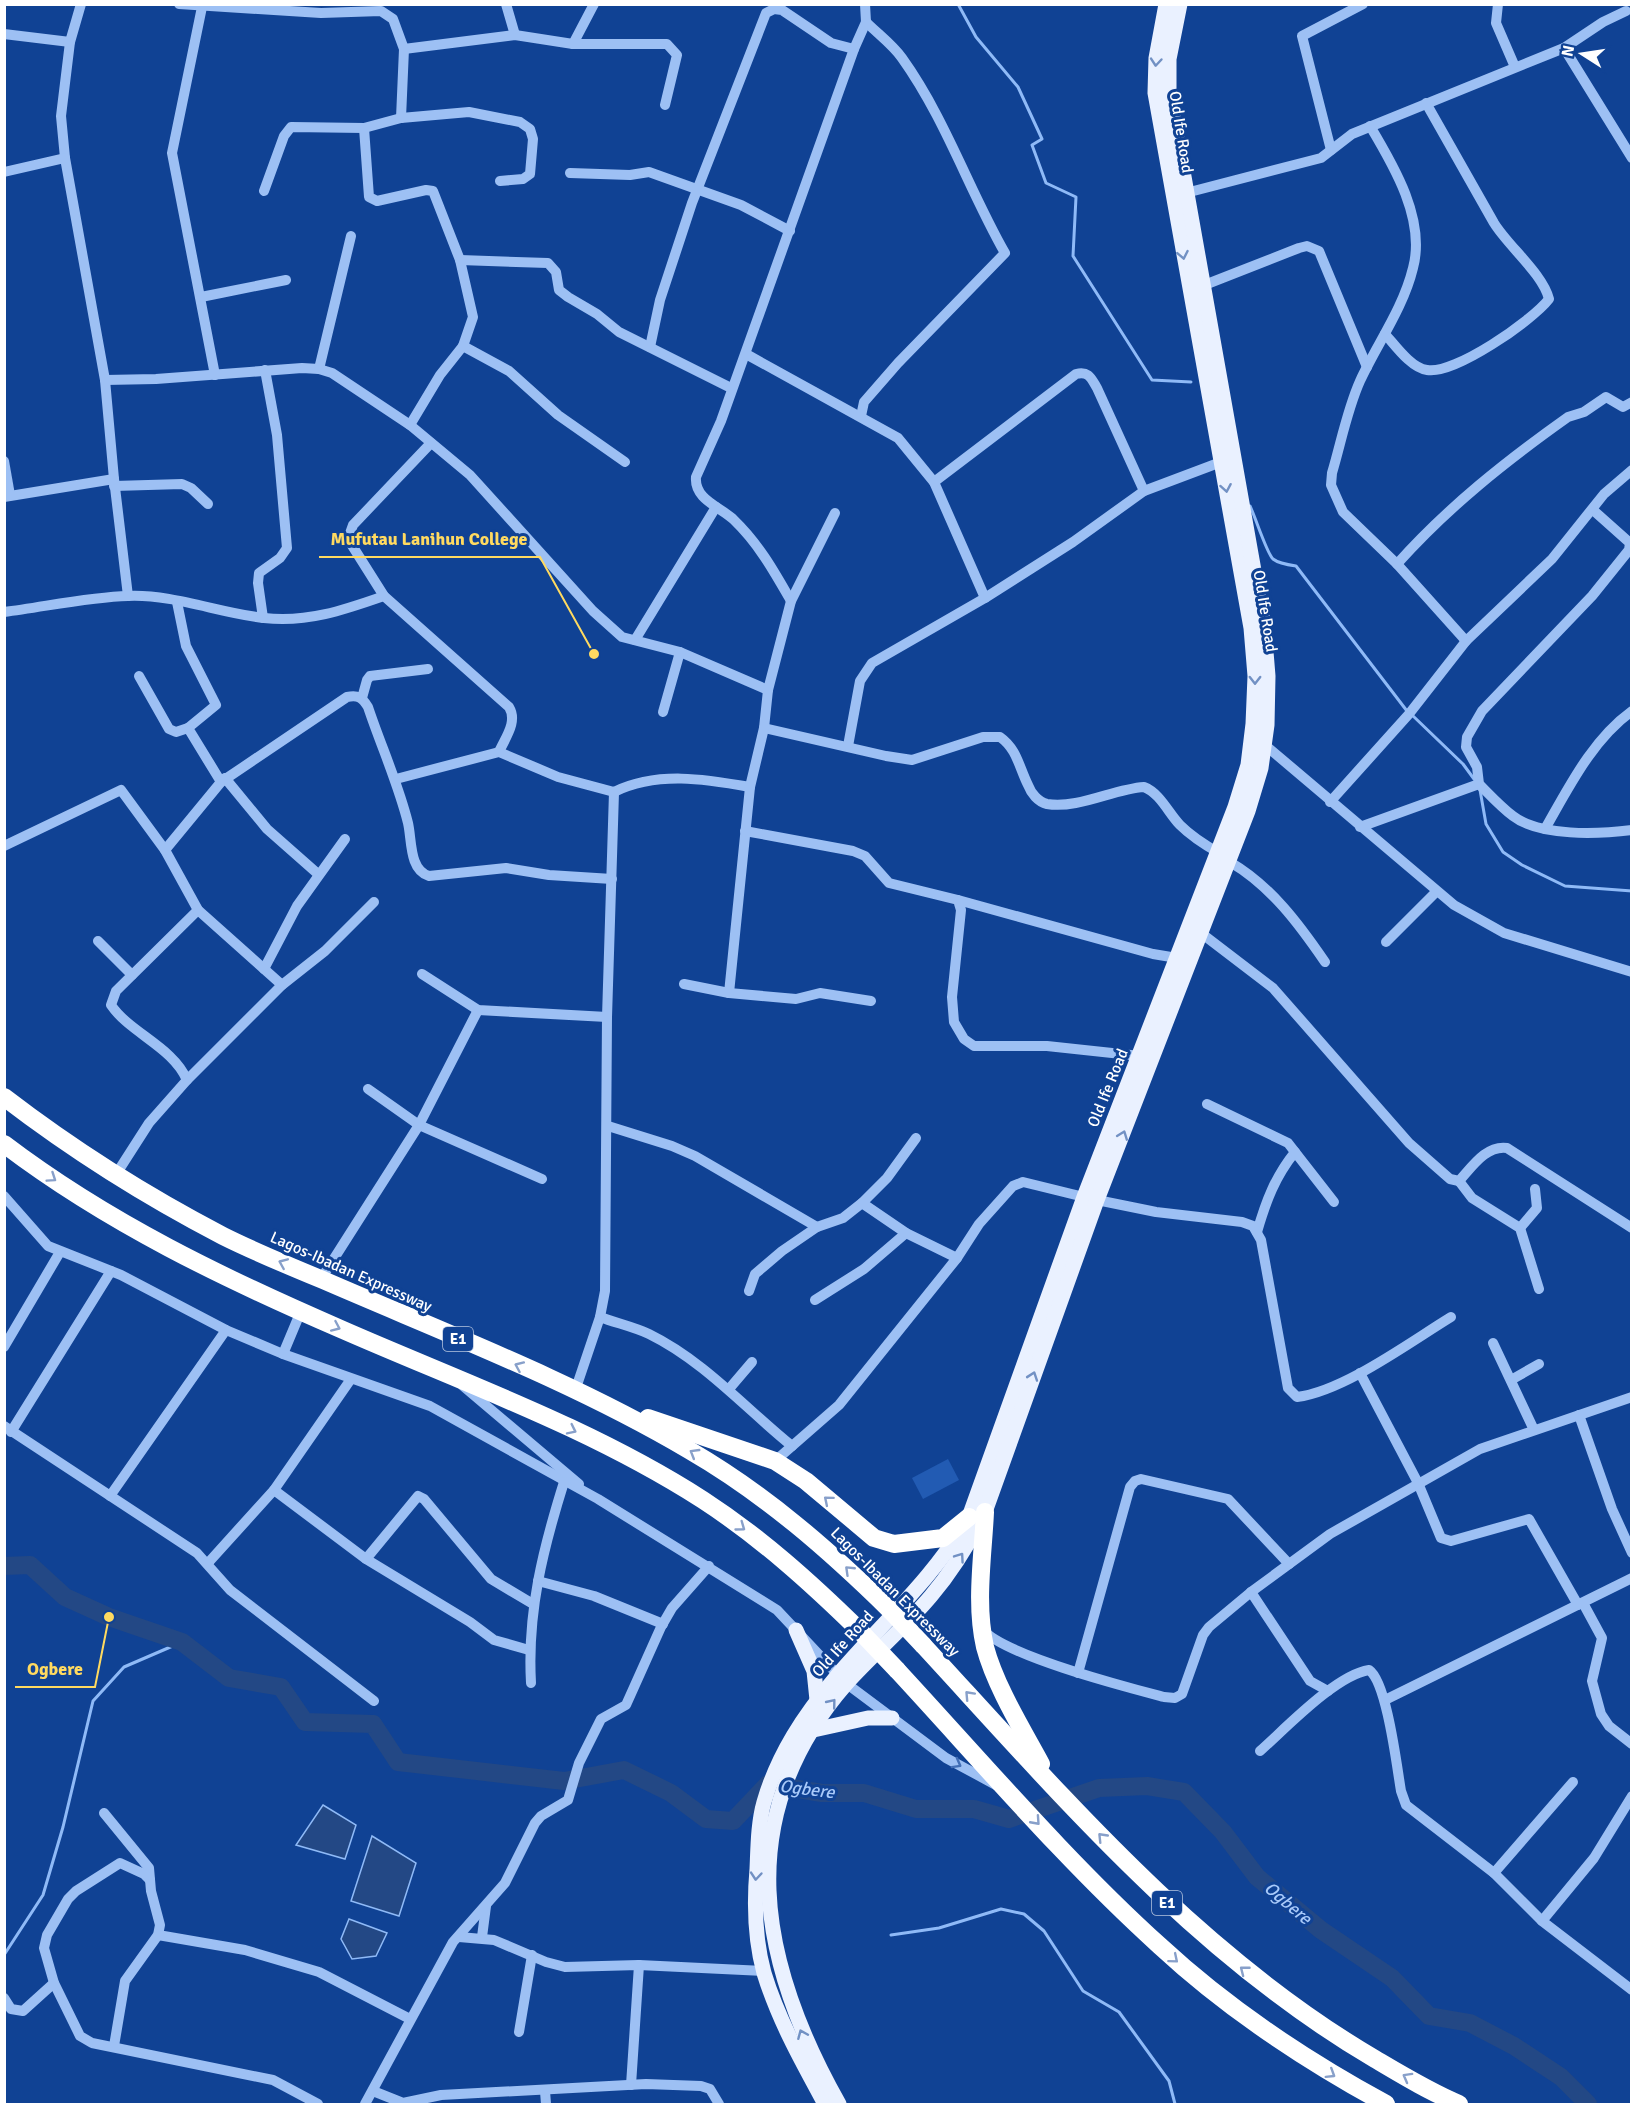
<svg xmlns="http://www.w3.org/2000/svg" width="1636" height="2109" font-family="Signika,sans-serif">
<rect width="100%" height="100%" fill="#104294"/>
<polygon fill="#225bb3" points="948,1459 959,1480 923,1499 912,1478"/>
<g fill="#234885" stroke="#8fbaf7" stroke-width="1.5">
<polygon points="323,1805 356,1825 345,1859 296,1845"/>
<polygon points="372,1836 416,1863 399,1916 351,1901"/>
<polygon points="349,1919 387,1933 376,1956 352,1959 341,1939"/>
</g>
<g fill="none" stroke-linecap="round" stroke-linejoin="round">
<g stroke="#8fbaf7" stroke-width="3">
<polyline points="958,4 976,37 1018,87 1042,139 1032,145 1046,183 1076,197 1073,256 1152,380 1191,382"/>
<path d="M1250,506C1255,516 1267,554 1273,559C1278,563 1289,565 1296,566L1407,711"/>
<polyline points="1412,715 1463,764 1474,779"/>
<polyline points="1480,790 1486,824 1503,852 1522,865 1565,886 1632,891"/>
<polyline points="891,1935 939,1928 1001,1909 1024,1914 1044,1931 1083,1991 1119,2012 1169,2081 1175,2104"/>
<polyline points="4,1955 43,1895 63,1827 93,1701 124,1667 182,1642"/>
</g>
<polyline stroke="#234885" stroke-width="18" points="4,1566 30,1565 65,1597 109,1617 182,1642 229,1678 281,1687 305,1722 373,1724 398,1762 564,1781 624,1770 671,1793 706,1819 733,1821 768,1784 822,1793 864,1793 916,1809 974,1809 1009,1819 1099,1788 1147,1786 1184,1792 1223,1832 1257,1877 1321,1930 1392,1978 1429,2016 1470,2023 1514,2046 1561,2077 1588,2104"/>
<g stroke="#9dc0f4" stroke-width="10">
<polyline points="81,4 70,42 61,116 65,158 105,380 114,479 128,596"/>
<polyline points="179,4 321,13 381,11 393,19 404,49 401,118"/>
<polyline points="506,4 515,35"/>
<polyline points="1498,4 1496,23 1515,67"/>
<polyline points="202,7 172,153 215,375"/>
<polyline points="4,34 70,42"/>
<polyline points="573,44 594,4"/>
<polyline points="1564,48 1632,158"/>
<polyline points="404,49 515,35 573,44 667,44 677,55 665,105"/>
<path d="M1370,126C1394,166 1426,220 1413,268C1403,309 1377,344 1360,381C1347,410 1341,443 1332,473L1331,485L1343,512L1397,564L1466,641"/>
<polyline points="364,128 369,197 377,201 426,190 433,191 460,260 473,317 463,346 440,375 410,425"/>
<polyline points="1331,150 1302,36 1363,4"/>
<polyline points="4,172 65,158"/>
<polyline points="570,173 630,175 649,172 741,205 790,231"/>
<polyline points="264,191 284,136 291,127 364,128 401,118 469,112 520,122 530,129 533,139 530,174 523,179 500,181"/>
<polyline points="1182,194 1321,158 1352,134 1564,48 1603,22 1626,11"/>
<polyline points="460,260 548,263 556,272 559,290 568,297 597,314 619,332 731,388"/>
<polyline points="1202,286 1299,248 1307,246 1319,251 1367,367"/>
<polyline points="201,297 286,280"/>
<path d="M1385,334C1395,345 1411,368 1427,370C1454,375 1532,321 1549,299C1543,274 1508,246 1494,223L1426,103"/>
<polyline points="463,346 509,371 558,415 625,462"/>
<polyline points="650,347 660,300 692,203 766,13 774,9 782,10 831,43 854,49"/>
<polyline points="746,354 898,438 934,482 985,598"/>
<polyline points="319,369 351,236"/>
<polyline points="105,380 156,379 302,368 319,369 332,373 410,425 470,475 593,611 622,637 680,652 768,690"/>
<path d="M861,416L864,402L898,363L1005,253C969,190 945,118 902,58C893,45 878,34 866,22"/>
<path d="M431,443L353,525L348,539L384,596L509,707C518,722 505,738 499,752"/>
<polyline points="4,461 10,495"/>
<path d="M934,482L1076,374C1089,371 1091,378 1097,388L1144,491"/>
<polyline points="114,486 182,484 191,488 208,504"/>
<polyline points="4,497 114,479"/>
<path d="M1593,510L1630,543L1629,550L1592,596L1482,711L1467,737L1466,747L1477,767L1479,784C1490,795 1501,807 1513,816C1540,837 1599,834 1632,830"/>
<path d="M1397,564C1448,507 1506,461 1568,417L1584,412L1606,397L1623,407L1632,402"/>
<path d="M791,601C775,573 759,544 734,520C721,507 694,500 696,477L721,421L854,49L866,22L865,4"/>
<polyline points="177,602 186,646 216,705 188,728 221,782"/>
<path d="M4,612C44,607 89,597 128,596C173,594 219,613 264,618C307,623 344,610 384,596"/>
<polyline points="263,618 258,583 259,573 280,558 287,548 277,435 265,370"/>
<polyline points="635,640 716,507"/>
<polyline points="139,676 169,729 176,732 188,728"/>
<polyline points="362,698 367,680 370,676 428,669"/>
<polyline points="663,712 680,652"/>
<path d="M764,728L886,756L912,760L983,737H1000C1017,749 1019,767 1028,785C1031,793 1038,802 1047,804C1079,809 1113,789 1144,787C1160,793 1169,814 1180,825C1192,837 1205,845 1219,853"/>
<polyline points="1265,745 1454,905 1504,933 1632,972"/>
<polyline points="848,746 860,681 872,663 985,598 1073,542 1144,491 1221,462"/>
<polyline points="225,778 267,829 318,874"/>
<path d="M396,779L499,752L558,777L614,792C657,771 705,779 750,787"/>
<polyline points="1330,802 1409,714 1466,641 1552,559 1604,494 1632,470"/>
<polyline points="1360,827 1479,784"/>
<path d="M1545,829C1569,787 1592,740 1632,711"/>
<polyline points="745,831 853,851 865,856 889,883 958,900 961,910 952,997 954,1022 964,1039 974,1046 1047,1046 1140,1056"/>
<polyline points="4,846 121,790 165,850 198,910 282,985"/>
<path d="M165,850L221,782L347,697C358,695 362,697 368,707C381,746 398,783 408,823C412,840 409,870 429,876L506,868L549,875L612,879"/>
<path d="M1230,862C1271,886 1299,924 1325,962"/>
<polyline points="958,900 1153,954 1177,958"/>
<path d="M1201,933L1273,988L1409,1143L1450,1179L1459,1181C1472,1167 1486,1145 1507,1148L1632,1228"/>
<polyline points="98,941 132,975"/>
<polyline points="1386,942 1436,892"/>
<polyline points="264,969 297,906 345,839"/>
<polyline points="422,974 478,1010 607,1017"/>
<polyline points="684,984 729,993 796,999 820,993 871,1001"/>
<polyline points="729,993 750,787 764,728 768,690 791,601 835,513"/>
<path d="M187,1080C173,1047 130,1033 111,1005L116,991L198,910"/>
<polyline points="368,1089 419,1125 542,1179"/>
<path d="M1207,1104L1288,1143L1295,1152C1275,1177 1266,1201 1257,1232"/>
<polyline points="608,1126 672,1146 695,1156 817,1227"/>
<polyline points="1295,1152 1334,1202"/>
<polyline points="115,1176 149,1123 187,1080 282,985 325,951 374,902"/>
<polyline points="1459,1181 1472,1198 1520,1228 1539,1289"/>
<polyline points="4,1196 48,1246 121,1275 226,1330 283,1354 430,1406 598,1499 777,1610 838,1675"/>
<path d="M1097,1200L1156,1212L1242,1222L1253,1226L1261,1240L1288,1388L1297,1397C1344,1391 1410,1342 1451,1317"/>
<polyline points="862,1203 906,1233 957,1258"/>
<polyline points="1520,1228 1537,1208 1535,1189"/>
<polyline points="321,1279 419,1125 478,1010"/>
<polyline points="749,1291 755,1274 782,1251 817,1227 843,1218 862,1203 887,1178 916,1138"/>
<polyline points="815,1300 864,1269 906,1233"/>
<path d="M600,1317C616,1323 634,1327 649,1334C704,1361 745,1408 792,1446"/>
<polyline points="1493,1343 1534,1430"/>
<polyline points="4,1347 60,1252"/>
<polyline points="283,1354 301,1311"/>
<polyline points="1360,1373 1418,1483 1441,1538 1451,1541 1529,1519 1578,1605"/>
<polyline points="1511,1380 1539,1364"/>
<polyline points="463,1386 579,1484"/>
<polyline points="729,1389 752,1362"/>
<polyline points="575,1391 600,1317 605,1291 607,1017 614,792"/>
<polyline points="1579,1415 1612,1509 1632,1553"/>
<polyline points="4,1426 197,1553 230,1590 374,1701"/>
<polyline points="11,1432 111,1271"/>
<polyline points="775,1461 839,1405 957,1258 979,1224 1013,1186 1023,1182 1084,1197"/>
<polyline points="274,1490 366,1559 470,1622 494,1640 529,1650"/>
<polyline points="110,1496 226,1330"/>
<polyline points="366,1559 418,1496 424,1499 491,1579 533,1604"/>
<polyline points="208,1563 274,1490 351,1379"/>
<polyline points="538,1581 594,1596 663,1624"/>
<polyline points="1251,1592 1310,1681 1328,1691"/>
<polyline points="1583,1603 1602,1638 1592,1681 1601,1714 1609,1726 1632,1744"/>
<path d="M982,1629C1005,1656 1126,1687 1164,1697L1175,1698L1182,1694L1203,1635L1209,1627L1251,1592L1330,1534L1480,1449L1632,1397"/>
<polyline points="1078,1673 1130,1487 1135,1481 1141,1479 1228,1499 1289,1564"/>
<path d="M531,1683C527,1612 543,1549 564,1482"/>
<polyline points="847,1684 946,1758 996,1785"/>
<polyline points="1385,1700 1632,1578"/>
<path d="M1260,1751C1286,1728 1336,1675 1369,1670C1387,1682 1397,1768 1401,1791L1406,1805L1494,1873L1542,1921L1632,1990"/>
<polyline points="104,1813 149,1868 151,1891 160,1925 158,1935 125,1981 114,2046"/>
<polyline points="1494,1873 1573,1782"/>
<polyline points="150,1880 144,1874 120,1863 76,1891 68,1899 47,1935 44,1948 54,1983 80,2036 92,2043 273,2080 318,2104"/>
<polyline points="1542,1921 1594,1858 1632,1796"/>
<polyline points="158,1935 245,1950 319,1972 410,2019"/>
<polyline points="459,1937 494,1940 546,1962 565,1967 639,1965 764,1971"/>
<polyline points="482,1937 486,1906"/>
<polyline points="4,1998 11,2009 23,2011 54,1983"/>
<polyline points="519,2032 532,1955"/>
<polyline points="631,2085 639,1965"/>
<polyline points="373,2091 403,2103 441,2095 646,2084 701,2086 710,2089 719,2104"/>
<polyline points="545,2091 546,2104"/>
<polyline points="365,2104 453,1942 505,1883 535,1823 541,1816 568,1800 579,1763 601,1719 626,1705 661,1627 672,1608 709,1566"/>
</g>
<g stroke="#eaf1ff" stroke-width="15">
<polyline points="796,1630 814,1671 817,1700"/>
<polyline points="809,1731 868,1718 892,1718"/>
<path d="M825,2104C802,2062 778,2019 764,1973C755,1940 754,1903 757,1869C758,1847 758,1823 764,1802C778,1754 804,1715 836,1677C881,1624 934,1578 969,1517L1084,1197L1235,807L1248,765L1253,724L1255,676L1251,628L1155,93L1156,58L1166,4"/>
<path d="M839,2104C759,1962 730,1817 846,1684C873,1654 905,1627 931,1596C953,1570 970,1542 985,1512L1097,1200L1248,811L1261,768L1267,725L1268,676L1264,627L1169,92V59L1180,4"/>
</g>
<g stroke="#fff" stroke-width="18">
<path d="M4,1097C73,1150 146,1196 223,1236C255,1252 289,1266 323,1280C445,1333 574,1382 689,1450C765,1494 829,1550 891,1611"/>
<path d="M4,1144C108,1223 225,1279 343,1330C464,1383 591,1428 703,1500C760,1537 810,1582 859,1630"/>
<polyline points="648,1418 775,1461 806,1481 874,1538 894,1544 943,1538 969,1517"/>
<path d="M985,1512C983,1555 975,1604 985,1647C995,1685 1022,1729 1041,1764"/>
<path d="M923,1645C1062,1796 1196,1954 1375,2059C1402,2075 1430,2092 1459,2104"/>
<path d="M897,1670C983,1763 1066,1861 1160,1946C1228,2009 1305,2060 1386,2104"/>
</g>
<g stroke="#fff" stroke-width="18">
<polyline points="891,1611 923,1645"/>
<polyline points="859,1630 897,1670"/>
</g>
</g>
<defs><path id="oneway-chevron" d="M-2-3.5L2.5 0L-2 3.5" fill="none" stroke-width="1.6" stroke-linecap="round" stroke-linejoin="round" transform="scale(1.5)"/></defs>
<g stroke="#7291c4">
<use href="#oneway-chevron" transform="translate(1156 62) rotate(95)"/>
<use href="#oneway-chevron" transform="translate(1183 255) rotate(79)"/>
<use href="#oneway-chevron" transform="translate(1226 488) rotate(80)"/>
<use href="#oneway-chevron" transform="translate(1255 680) rotate(90)"/>
<use href="#oneway-chevron" transform="translate(1123 1135) rotate(-69)"/>
<use href="#oneway-chevron" transform="translate(1033 1376) rotate(-71)"/>
<use href="#oneway-chevron" transform="translate(960 1557) rotate(-55)"/>
<use href="#oneway-chevron" transform="translate(832 1703) rotate(-51)"/>
<use href="#oneway-chevron" transform="translate(756 1876) rotate(95)"/>
<use href="#oneway-chevron" transform="translate(802 2034) rotate(-113)"/>
</g>
<g stroke="#88a0ca">
<use href="#oneway-chevron" transform="translate(52 1178) rotate(34)"/>
<use href="#oneway-chevron" transform="translate(283 1263) rotate(-157)"/>
<use href="#oneway-chevron" transform="translate(336 1327) rotate(24)"/>
<use href="#oneway-chevron" transform="translate(519 1366) rotate(-156)"/>
<use href="#oneway-chevron" transform="translate(572 1430) rotate(26)"/>
<use href="#oneway-chevron" transform="translate(694 1453) rotate(-149)"/>
<use href="#oneway-chevron" transform="translate(828 1500) rotate(-140)"/>
<use href="#oneway-chevron" transform="translate(741 1527) rotate(36)"/>
<use href="#oneway-chevron" transform="translate(849 1570) rotate(-136)"/>
<use href="#oneway-chevron" transform="translate(969 1695) rotate(-133)"/>
<use href="#oneway-chevron" transform="translate(1036 1821) rotate(48)"/>
<use href="#oneway-chevron" transform="translate(1102 1837) rotate(-134)"/>
<use href="#oneway-chevron" transform="translate(1174 1959) rotate(40)"/>
<use href="#oneway-chevron" transform="translate(1244 1970) rotate(-142)"/>
<use href="#oneway-chevron" transform="translate(1331 2074) rotate(32)"/>
<use href="#oneway-chevron" transform="translate(1407 2077) rotate(-151)"/>
</g>
<use stroke="#416eb6" href="#oneway-chevron" transform="translate(957 1764) rotate(29)"/>
<g text-anchor="middle" dominant-baseline="central" stroke-width="6" stroke-linejoin="round" paint-order="stroke">
<g fill="#104294" stroke="#b7c6df" stroke-width="1.5">
<rect x="443" y="1327" width="30" height="24" rx="4.5"/>
<rect x="1152" y="1891" width="30" height="24" rx="4.5"/>
</g>
<g font-size="15" font-weight="bold" fill="#fff">
<text x="458" y="1339">E1</text>
<text x="1167" y="1903">E1</text>
</g>
<g font-size="16" fill="#fff" stroke="#104294">
<text transform="translate(1181 132) rotate(81)">Old Ife Road</text>
<text transform="translate(1265 611) rotate(81)">Old Ife Road</text>
<text transform="translate(1108 1088) rotate(-68)">Old Ife Road</text>
<text transform="translate(351 1272) rotate(24)">Lagos-Ibadan Expressway</text>
<text transform="translate(895 1592) rotate(45)">Lagos-Ibadan Expressway</text>
<text transform="translate(843 1644) rotate(-48)">Old Ife Road</text>
</g>
<g font-size="18" font-style="italic" fill="#a9cafa" stroke="#104294">
<text transform="translate(807 1789) rotate(7)">Ogbere</text>
<text transform="translate(1288 1903) rotate(40)">Ogbere</text>
</g>
</g>
<path fill="none" stroke="#ffda60" stroke-width="2" d="M594 654L540 557H319M109 1617L95 1687H15"/>
<g fill="#ffda60" stroke="#104294" stroke-width="2">
<circle cx="594" cy="654" r="6"/>
<circle cx="109" cy="1617" r="6"/>
</g>
<g font-size="18" text-anchor="middle" font-weight="bold" fill="#ffda60" stroke="#104294" stroke-width="6" stroke-linejoin="round" paint-order="stroke">
<text x="429" y="545">Mufutau Lanihun College</text>
<text x="55" y="1675">Ogbere</text>
</g>
<rect width="1636" height="2109" fill="none" stroke="#ffffff" stroke-width="12"/>
<g transform="translate(1582 54) rotate(282)" stroke="#104294" stroke-width="4.5" paint-order="stroke">
<path d="M0-4.5L10 22L0 15L-10 22Z" fill="#ffffff"/>
<text y="-9" font-size="16" font-weight="bold" text-anchor="middle" fill="#ffffff">N</text>
</g>
</svg>
